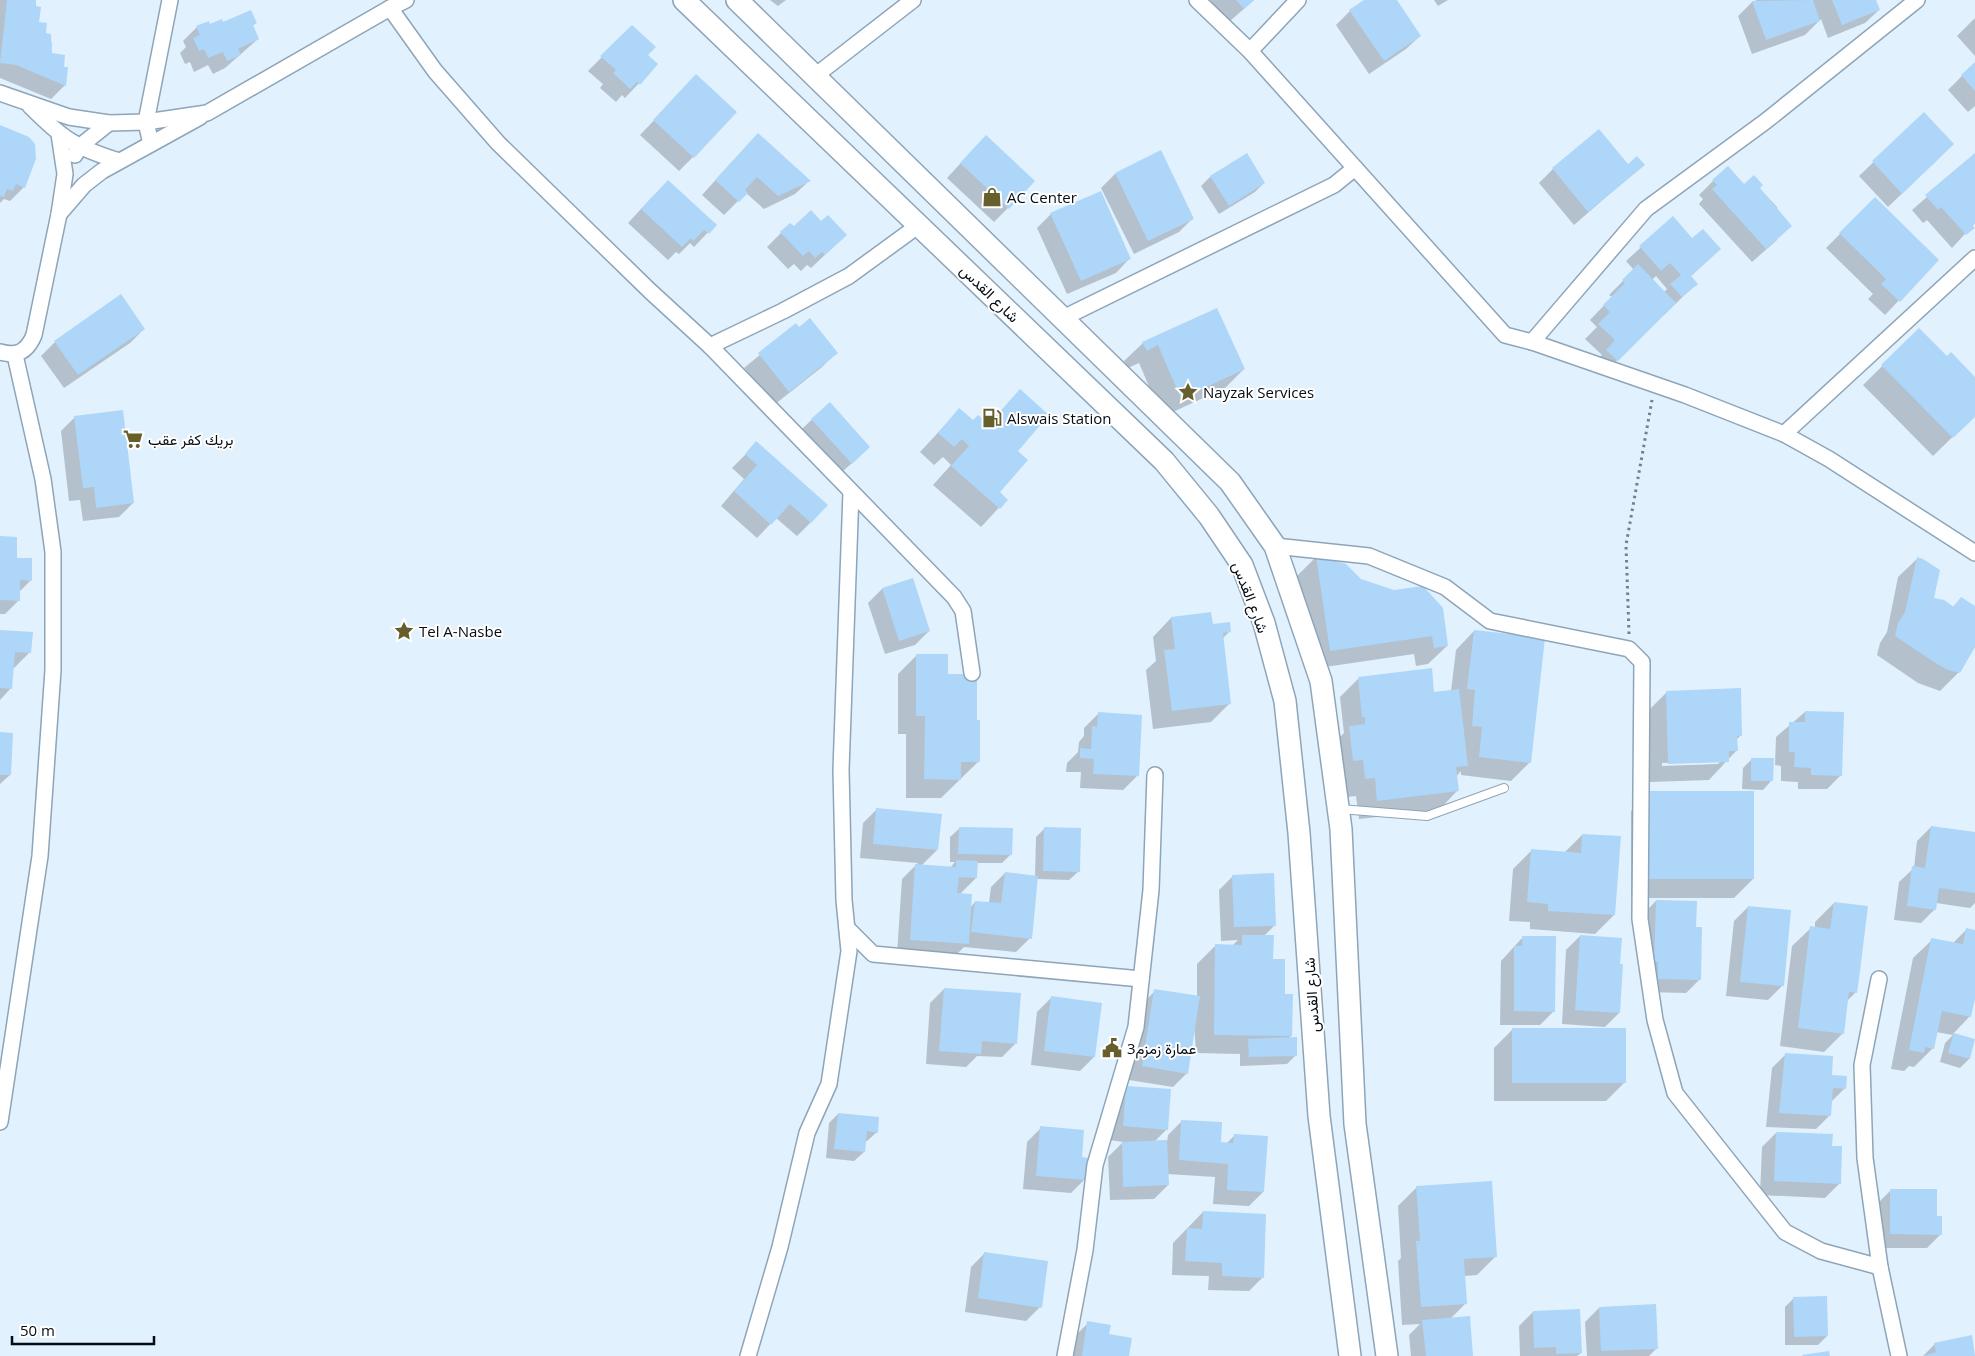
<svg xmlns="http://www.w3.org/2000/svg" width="1975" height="1356" font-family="'Open Sans',Vazirmatn,sans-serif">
<rect width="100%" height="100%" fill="#e2f1fe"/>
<g fill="#0003" fill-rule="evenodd">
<polygon points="0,0 35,0 38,24 49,43 52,44 50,54 63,68 65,85 51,99 0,78"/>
<polygon points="770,0 786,0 778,6"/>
<polygon points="1210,0 1254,0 1229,22"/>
<polygon points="1366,0 1396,0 1420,36 1406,49 1369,74 1336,25 1350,11"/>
<polygon points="1434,0 1448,0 1438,6"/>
<polygon points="1757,0 1875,0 1879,10 1865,23 1828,38 1821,19 1805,35 1752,54 1738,16 1752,2"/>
<polygon points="1975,18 1975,56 1957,36"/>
<polygon points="223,23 256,23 252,26 258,39 225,68 213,74 208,65 194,72 190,62 185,64 180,53 186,47 183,41 197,27"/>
<polygon points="632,27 646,55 656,65 625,98 622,95 616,102 600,88 603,84 588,71"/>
<polygon points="1975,63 1975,106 1968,112 1948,90"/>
<polygon points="683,90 693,157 679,171 640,135"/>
<polygon points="1924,114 1939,158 1888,207 1859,176"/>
<polygon points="0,127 24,187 10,201 4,199 0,203"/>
<polygon points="744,149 809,181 795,194 764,209 746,193 724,215 702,195"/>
<polygon points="972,151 1008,208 994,222 947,178"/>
<polygon points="1161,152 1193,218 1179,232 1134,254 1101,188 1115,174"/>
<polygon points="1246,155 1264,183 1255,192 1219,214 1201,186 1210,177"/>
<polygon points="1975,155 1975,223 1952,248 1927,220 1923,223 1912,210"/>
<polygon points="1643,165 1574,225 1539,183 1553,169"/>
<polygon points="1713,181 1759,188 1777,207 1777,240 1752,262 1699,204 1703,199 1699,195"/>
<polygon points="654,195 715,225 694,247 690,243 679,254 676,252 668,260 628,223"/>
<polygon points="1875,199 1937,260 1885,315 1868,299 1873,294 1826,248"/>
<polygon points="1051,214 1129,259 1116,273 1067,294 1037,228"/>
<path d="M1673,218L1692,240L1720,249L1690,277L1696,284L1603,374L1593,364L1602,355L1585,339L1597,327L1590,320L1612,297L1609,295L1634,270L1626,261ZM1656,276L1667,289L1664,292L1652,280Z"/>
<polygon points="821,223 846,235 811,268 807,265 801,271 794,264 788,269 767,247 790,224 794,228"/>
<polygon points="1217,309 1244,369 1225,388 1162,417 1139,363 1128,368 1124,361 1143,343"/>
<polygon points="796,325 836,353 822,367 774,405 744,368"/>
<polygon points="144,329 130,343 64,388 41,356 55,342"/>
<polygon points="1919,330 1946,358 1975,379 1975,415 1933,456 1863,385"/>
<polygon points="1020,391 1016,451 998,492 1006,500 981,527 933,485 951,465 943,457 934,465 920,452 959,410 973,421 988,425"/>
<polygon points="829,403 860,456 842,472 802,429"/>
<polygon points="75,417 133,503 119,517 83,521 80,500 69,501 61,431"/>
<polygon points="757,443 811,522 797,536 776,518 757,538 721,506 744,479 732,468"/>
<polygon points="0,537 31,580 19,592 19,600 5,614 0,614"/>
<polygon points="1316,557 1361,580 1447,646 1428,664 1416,666 1414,654 1311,669 1297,576"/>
<polygon points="1917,559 1933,599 1953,607 1961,598 1975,607 1975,646 1959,672 1940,691 1918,683 1877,655 1880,643 1887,632 1898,577"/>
<polygon points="912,579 929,631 915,645 885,654 868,603 882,589"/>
<polygon points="1171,618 1230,631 1222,639 1230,703 1211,722 1153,729 1146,670 1156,661 1153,637"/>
<polygon points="0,631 30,652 12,670 11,688 0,700"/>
<polygon points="1474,631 1530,762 1511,781 1461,775 1461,771 1456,777 1457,791 1439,810 1359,819 1356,796 1347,797 1331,746 1344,733 1340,697 1358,679 1433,693 1451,691 1456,650"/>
<polygon points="916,656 946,676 975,721 979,761 941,798 906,798 906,734 898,734 898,674"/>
<path d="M1667,692L1741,735L1736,740V751L1709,780L1650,782L1648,711ZM1721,761L1718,764L1662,766V763Z"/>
<polygon points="1805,712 1841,775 1827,789 1798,789 1798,782 1781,781 1781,766 1775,765 1776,737"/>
<polygon points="1098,714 1137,776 1123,790 1080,788 1081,772 1066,772 1067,763 1078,752 1079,742 1084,736 1084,728"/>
<polygon points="0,733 10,775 0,784"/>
<polygon points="1752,759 1772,780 1763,790 1742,789 1743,768"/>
<polygon points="1649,792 1753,879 1734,898 1631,898 1631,811"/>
<polygon points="877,809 937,850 921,866 950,868 955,862 950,862 950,837 960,828 1011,854 1002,863 977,863 976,878 960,894 970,908 975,902 989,903 991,887 1005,873 1035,877 1036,837 1045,828 1079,871 1069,880 1037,879 1030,938 1016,952 964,947 953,958 897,954 902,879 918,863 860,858 863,823"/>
<polygon points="1931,827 1975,833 1975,903 1970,908 1936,903 1935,909 1921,923 1894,920 1899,882 1914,868 1917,841"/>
<polygon points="1582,835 1614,915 1595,934 1530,929 1530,922 1509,921 1513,869 1531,851 1564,853"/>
<polygon points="1233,876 1275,925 1264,936 1284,995 1291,1036 1288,1039 1296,1055 1287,1064 1240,1066 1240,1054 1196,1053 1194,1024 1187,1073 1173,1087 1129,1080 1141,1005 1155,991 1197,997 1197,964 1216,945 1232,946 1238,940 1221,941 1219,890"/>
<polygon points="1656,901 1695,928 1700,979 1686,993 1645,992 1645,975 1641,975 1642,915"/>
<polygon points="1834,903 1855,993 1847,1001 1843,1033 1824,1052 1780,1046 1792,946 1811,928 1815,928 1815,922"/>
<polygon points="1748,907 1790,911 1782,986 1768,1000 1726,996 1734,921"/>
<polygon points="1967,929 1975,931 1975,992 1970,1016 1953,1034 1974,1040 1969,1059 1960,1068 1940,1062 1945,1043 1953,1035 1936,1032 1933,1048 1914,1067 1909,1066 1904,1071 1891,1069 1913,958 1932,940 1952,944"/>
<polygon points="1580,936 1619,965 1619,1013 1605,1027 1562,1024 1566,950"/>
<polygon points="1523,937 1554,1011 1540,1025 1500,1025 1501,961"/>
<polygon points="944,989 1016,1043 1002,1057 977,1056 966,1067 926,1064 930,1003"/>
<polygon points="1051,998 1094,1057 1080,1071 1031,1065 1037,1012"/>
<polygon points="1513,1029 1625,1082 1606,1101 1494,1101 1494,1048"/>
<polygon points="1786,1054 1831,1076 1845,1088 1831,1102 1830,1115 1816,1129 1766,1127 1772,1068"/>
<polygon points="1126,1088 1167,1129 1154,1142 1167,1142 1168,1135 1182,1121 1220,1143 1226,1144 1234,1136 1263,1192 1249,1206 1213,1204 1215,1177 1167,1174 1168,1185 1154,1199 1110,1200 1108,1157 1122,1143 1131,1143 1109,1140 1112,1102"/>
<polygon points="838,1114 877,1132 867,1141 865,1141 864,1152 854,1161 826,1158 829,1123"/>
<polygon points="1041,1128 1081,1158 1085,1179 1071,1193 1023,1189 1027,1142"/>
<polygon points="1776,1133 1831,1147 1839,1184 1825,1198 1760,1195 1762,1147"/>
<polygon points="1417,1187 1496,1256 1477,1275 1464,1276 1465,1304 1450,1319 1472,1356 1411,1356 1409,1335 1420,1324 1402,1325 1398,1261 1401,1258 1398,1206"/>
<polygon points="1891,1190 1936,1217 1941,1234 1927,1248 1877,1248 1877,1204"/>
<polygon points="1203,1212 1263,1277 1249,1291 1208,1290 1209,1276 1172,1275 1173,1243"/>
<polygon points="985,1253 1040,1307 1026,1321 965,1312 971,1267"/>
<polygon points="1794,1298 1827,1336 1818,1345 1785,1345 1785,1307"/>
<polygon points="1599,1308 1657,1348 1649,1356 1587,1356 1585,1322"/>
<polygon points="1533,1312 1581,1353 1577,1356 1520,1356 1519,1326"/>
<polygon points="1088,1323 1108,1335 1128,1356 1070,1356 1074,1337"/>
<polygon points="1935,1344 1975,1356 1923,1356"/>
</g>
<g fill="#add6f9">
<polygon points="7,0 36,0 36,6 41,7 39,22 47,23 46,33 51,34 52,53 65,55 64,67 68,67 66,86 16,65 0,63"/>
<polygon points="1236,0 1254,0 1244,9"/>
<polygon points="1364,0 1397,0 1421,36 1384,61 1349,10"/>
<polygon points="1813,0 1820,21 1766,40 1752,1"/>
<polygon points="1832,0 1876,0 1880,10 1842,25"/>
<polygon points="251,10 257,23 253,25 259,39 238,49 241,55 227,61 223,52 208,58 204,49 199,51 193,38 200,35 196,26 209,21 210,24 222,19 223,22"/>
<polygon points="632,25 656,47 648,55 658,64 640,85 637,82 630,89 613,73 616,70 600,56"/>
<polygon points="1975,62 1975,91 1961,75"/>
<polygon points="696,74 737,112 694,158 653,120"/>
<polygon points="1924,112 1954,144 1902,194 1872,161"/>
<polygon points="0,125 29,137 35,144 36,159 25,188 16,184 13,191 7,189 4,197 0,196"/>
<polygon points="1599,129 1628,164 1637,156 1645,165 1588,212 1552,168"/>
<polygon points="758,133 811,181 778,196 757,177 745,190 748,193 739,202 715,180"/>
<polygon points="986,135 1035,181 1009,209 960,163"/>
<polygon points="1161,150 1194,219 1148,241 1115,173"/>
<polygon points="1247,153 1265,183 1229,206 1210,176"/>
<polygon points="1975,153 1975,223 1972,225 1975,228 1966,235 1941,207 1938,210 1925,195"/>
<polygon points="1728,166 1744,184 1754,175 1763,185 1760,188 1792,226 1766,249 1712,189 1717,185 1712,180"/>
<polygon points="668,180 717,225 709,234 704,230 693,241 691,238 682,247 641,209"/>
<polygon points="1101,191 1131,259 1081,281 1050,213"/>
<polygon points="1875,197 1939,260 1900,302 1881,284 1886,279 1839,233"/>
<polygon points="811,210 821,221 828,215 847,235 825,255 822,252 815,258 809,251 803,256 780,232 790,223 794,226"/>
<polygon points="1673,216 1692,238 1703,229 1721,249 1691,276 1698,284 1682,297 1670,284 1681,275 1670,263 1661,271 1639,246"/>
<polygon points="1638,264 1676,303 1618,361 1606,350 1615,340 1598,324 1610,312 1603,305 1625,283 1622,280"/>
<polygon points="121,294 145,329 78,375 54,341"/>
<polygon points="1217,308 1245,369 1181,399 1158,345 1147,351 1142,342"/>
<polygon points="810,318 838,353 789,392 758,353 796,323 799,327"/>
<polygon points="1919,328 1947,356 1951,352 1975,377 1975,417 1953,438 1881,365"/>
<polygon points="1020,389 1049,415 1018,451 1028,460 1000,492 1008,500 1000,509 951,466 969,446 962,439 954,447 938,433 959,408 973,420 978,415 989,424"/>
<polygon points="830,402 870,447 852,464 811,419"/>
<polygon points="123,410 134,503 96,508 94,487 83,488 74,416"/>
<polygon points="756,441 828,505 811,523 790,504 771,525 734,491 757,465 745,454"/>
<polygon points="0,536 17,537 17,558 32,558 32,581 20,580 20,601 0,600"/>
<polygon points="1316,556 1346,564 1361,579 1394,590 1423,586 1443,608 1448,646 1434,648 1432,636 1330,651"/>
<polygon points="1917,557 1923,559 1940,570 1934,598 1944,600 1954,607 1961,597 1975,606 1975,647 1960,673 1948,670 1937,664 1895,636 1898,623 1905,612"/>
<polygon points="913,578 930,631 899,641 882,588"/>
<polygon points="1211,612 1213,624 1230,622 1231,632 1223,633 1231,704 1172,711 1164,650 1175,649 1171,617"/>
<polygon points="0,630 33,632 31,653 15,652 12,689 0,688"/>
<polygon points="1474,630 1545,638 1531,763 1479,757 1482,727 1472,726 1475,690 1467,689"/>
<polygon points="916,654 948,654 948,674 977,674 977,720 980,720 980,762 961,762 961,780 924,779 925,716 916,716"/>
<polygon points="1432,668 1434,692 1459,689 1468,766 1456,767 1459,791 1377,801 1375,778 1365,779 1363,760 1353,761 1349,726 1365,724 1365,717 1362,717 1358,677"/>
<polygon points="1741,688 1742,736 1737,736 1738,751 1729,751 1729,762 1668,764 1666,691"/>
<polygon points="1805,711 1844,712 1842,776 1811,775 1811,768 1794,767 1795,752 1789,752 1789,722 1805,722"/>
<polygon points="1098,712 1142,715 1139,776 1093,774 1094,759 1080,758 1080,748 1091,749 1092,726 1097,727"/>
<polygon points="0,732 13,733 11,775 0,775"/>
<polygon points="1751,758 1774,758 1773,781 1751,781"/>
<rect x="1649" y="791" width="105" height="88"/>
<polygon points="876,808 942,814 938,850 873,844"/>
<polygon points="1931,826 1975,832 1975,893 1939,888 1936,910 1907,906 1912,866 1925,868"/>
<polygon points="959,827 1013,828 1012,855 958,854"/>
<polygon points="1044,827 1081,828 1080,872 1043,871"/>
<polygon points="1582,834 1621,836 1615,915 1548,911 1548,904 1527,902 1531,849 1581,853"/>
<polygon points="956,860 978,861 977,878 959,877 957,893 972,894 969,944 910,940 915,864 956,867"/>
<polygon points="1005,872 1038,876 1032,939 971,932 975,901 1001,903"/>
<polygon points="1274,873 1276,926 1234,927 1232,875"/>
<polygon points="1656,900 1697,901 1696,927 1702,927 1701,980 1658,979 1658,962 1654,962"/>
<polygon points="1834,902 1868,906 1859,979 1857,993 1849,992 1844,1034 1798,1028 1810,926 1830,929"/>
<polygon points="1748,906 1791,910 1784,986 1740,982"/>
<polygon points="1966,928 1975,930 1975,999 1971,1017 1942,1011 1934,1049 1925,1047 1924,1053 1909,1050 1931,938 1963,944"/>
<polygon points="1242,935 1274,935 1273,959 1285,959 1285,994 1293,994 1292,1036 1214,1035 1215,944 1242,945"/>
<polygon points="1580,935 1622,938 1620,964 1623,964 1620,1013 1575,1010"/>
<polygon points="1522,936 1556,936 1555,1012 1514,1011 1514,946 1522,946"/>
<polygon points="944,988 1021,993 1017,1044 982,1041 981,1054 939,1051"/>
<polygon points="1154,989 1200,996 1188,1074 1142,1066"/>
<polygon points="1051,996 1102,1003 1095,1057 1044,1051"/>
<rect x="1512" y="1028" width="114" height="55"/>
<polygon points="1954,1033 1975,1039 1970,1059 1948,1053"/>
<polygon points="1297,1037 1297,1056 1249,1057 1248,1039"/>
<polygon points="1785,1053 1833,1056 1832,1075 1847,1076 1846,1089 1833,1088 1831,1116 1779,1113"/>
<polygon points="1126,1086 1171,1089 1168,1130 1123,1126"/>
<polygon points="838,1113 879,1117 878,1133 867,1131 865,1152 834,1149"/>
<polygon points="1181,1120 1222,1122 1221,1142 1233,1143 1234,1134 1268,1136 1264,1192 1227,1190 1228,1164 1179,1160"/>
<polygon points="1040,1126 1084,1130 1082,1157 1088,1158 1086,1180 1036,1176"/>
<polygon points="1776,1132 1833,1134 1832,1146 1842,1146 1841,1184 1774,1181"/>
<polygon points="1167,1140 1169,1185 1123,1187 1122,1142"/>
<polygon points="1492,1181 1497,1257 1464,1259 1467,1304 1421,1307 1416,1241 1420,1241 1416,1186"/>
<polygon points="1890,1189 1937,1189 1937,1216 1942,1216 1942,1235 1890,1234"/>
<polygon points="1203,1211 1266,1214 1264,1278 1222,1276 1222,1263 1185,1261 1187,1228 1202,1229"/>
<polygon points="984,1252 1048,1261 1042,1308 978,1298"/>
<polygon points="1827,1296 1828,1336 1794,1337 1793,1297"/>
<polygon points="1656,1304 1658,1349 1601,1351 1599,1307"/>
<polygon points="1580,1309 1582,1353 1556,1354 1556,1347 1534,1348 1533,1311"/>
<polygon points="1470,1316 1473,1356 1426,1356 1422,1320"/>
<polygon points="1087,1321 1111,1325 1109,1334 1132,1338 1129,1356 1082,1356"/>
<polygon points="1972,1335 1975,1356 1923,1356 1936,1352 1934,1343"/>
<polygon points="1829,1351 1830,1356 1803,1356 1802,1355"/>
</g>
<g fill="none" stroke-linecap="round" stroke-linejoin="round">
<defs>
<polyline id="lane" points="1340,809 1427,816 1504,788"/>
<g id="street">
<polyline points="1197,0 1250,51 1505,335 1532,342 1685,395 1784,434 1829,459 1975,553"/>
<polyline points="390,8 406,0"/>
<polyline points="1250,51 1298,0"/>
<polyline points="815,76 913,0"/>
<polyline points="0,93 69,117 109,123 146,122 207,113 390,8 435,71 498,143 650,291 710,346 954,597 963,611 972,673"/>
<path d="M30,106C63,139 74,147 119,161"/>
<polyline points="151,144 146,122 170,0"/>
<polyline points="75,155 79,147 109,123"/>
<polyline points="59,214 84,185 102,171 200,117"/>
<polyline points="1061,319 1334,185 1355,168"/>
<polyline points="1532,342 1646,209 1766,121 1917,0"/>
<polyline points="710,346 783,311 849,276 919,225"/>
<path d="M0,352C17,357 27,352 34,335L59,214L65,174L59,134"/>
<polyline points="1784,434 1975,258"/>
<polyline points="1275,546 1369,556 1445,587 1490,621 1629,649 1642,662 1640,919 1655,1020 1675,1093 1785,1232 1821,1251 1880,1267 1899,1356"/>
<polyline points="847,928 873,954 1141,979"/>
<polyline points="1879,979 1862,1065 1865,1158 1880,1267"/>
<polyline points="0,1122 40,856 53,670 53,552 43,479 15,355"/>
<polyline points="748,1356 780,1247 807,1133 829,1084 849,951 844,900 841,770 851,492"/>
<polyline points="1065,1356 1085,1250 1095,1165 1136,1027 1151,890 1155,775"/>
</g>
<g id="secondary">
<polyline points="684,0 1164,461 1209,516 1242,565 1264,623 1285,701 1299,833 1319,1116 1350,1356"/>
<polyline points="737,0 1230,482 1275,546 1321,681 1341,829 1355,1124 1387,1356"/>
</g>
</defs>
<use href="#lane" stroke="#8da5b9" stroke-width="10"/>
<use href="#street" stroke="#8da5b9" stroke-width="18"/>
<use href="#secondary" stroke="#8da5b9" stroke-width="24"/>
<polyline stroke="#747f89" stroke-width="3" stroke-dasharray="2.5 4" stroke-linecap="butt" points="1629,634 1626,545 1652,400"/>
<use href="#lane" stroke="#fff" stroke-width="8"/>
<use href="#street" stroke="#fff" stroke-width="15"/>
<use href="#secondary" stroke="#fff" stroke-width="21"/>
</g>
<defs>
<symbol id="shop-bare" viewBox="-9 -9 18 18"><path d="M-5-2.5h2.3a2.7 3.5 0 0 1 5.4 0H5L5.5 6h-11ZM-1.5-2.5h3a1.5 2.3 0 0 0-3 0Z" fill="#675f2b" stroke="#fff" stroke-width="2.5" paint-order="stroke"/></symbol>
<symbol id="sight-bare" viewBox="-9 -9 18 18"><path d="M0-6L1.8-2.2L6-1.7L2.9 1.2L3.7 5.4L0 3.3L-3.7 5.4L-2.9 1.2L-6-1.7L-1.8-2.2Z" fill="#675f2b" stroke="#fff" stroke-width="2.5" paint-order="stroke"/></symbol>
<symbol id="fuel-bare" viewBox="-9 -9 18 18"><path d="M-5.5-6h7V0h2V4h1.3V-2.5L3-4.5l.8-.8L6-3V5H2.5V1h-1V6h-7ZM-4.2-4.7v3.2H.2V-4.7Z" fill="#675f2b" stroke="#fff" stroke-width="2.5" paint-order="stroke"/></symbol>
<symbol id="supermarket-bare" viewBox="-9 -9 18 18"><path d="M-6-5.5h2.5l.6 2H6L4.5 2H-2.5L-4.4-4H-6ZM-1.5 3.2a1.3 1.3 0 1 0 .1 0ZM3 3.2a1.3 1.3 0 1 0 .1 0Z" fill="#675f2b" stroke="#fff" stroke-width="2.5" paint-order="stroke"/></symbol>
<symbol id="civic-bare" viewBox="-9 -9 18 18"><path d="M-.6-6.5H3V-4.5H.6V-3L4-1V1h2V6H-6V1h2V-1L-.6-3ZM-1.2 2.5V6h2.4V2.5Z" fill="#675f2b" stroke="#fff" stroke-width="2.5" paint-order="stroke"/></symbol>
</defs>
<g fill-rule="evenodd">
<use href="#shop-bare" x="978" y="183" width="28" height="28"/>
<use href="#sight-bare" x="1174" y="378" width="28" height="28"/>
<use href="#fuel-bare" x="978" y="404" width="28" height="28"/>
<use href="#supermarket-bare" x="119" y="425" width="28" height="28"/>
<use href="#sight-bare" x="390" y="617" width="28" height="28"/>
<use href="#civic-bare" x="1098" y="1034" width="28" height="28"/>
</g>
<g text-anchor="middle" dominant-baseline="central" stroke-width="4" stroke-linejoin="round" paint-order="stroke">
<g font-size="15" fill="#050c13" stroke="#fff" text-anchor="start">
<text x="1007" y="197">AC Center</text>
<text x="1203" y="392">Nayzak Services</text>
<text x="1007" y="418">Alswais Station</text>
<text x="148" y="439">بريك كفر عقب</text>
<text x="419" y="631">Tel A-Nasbe</text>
<text x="1127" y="1048">عمارة زمزم3</text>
</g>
<g font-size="15" fill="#050c13" stroke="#fff">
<text transform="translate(990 293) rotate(44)">شارع القدس</text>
<text transform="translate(1251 597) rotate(69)">شارع القدس</text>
<text transform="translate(1311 995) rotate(-94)">شارع القدس</text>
</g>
</g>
<path d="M12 1336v8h142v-8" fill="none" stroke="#050c13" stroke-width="2.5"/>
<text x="20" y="1336" font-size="15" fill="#050c13" stroke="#ffffff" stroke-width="4" paint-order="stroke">50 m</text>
</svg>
